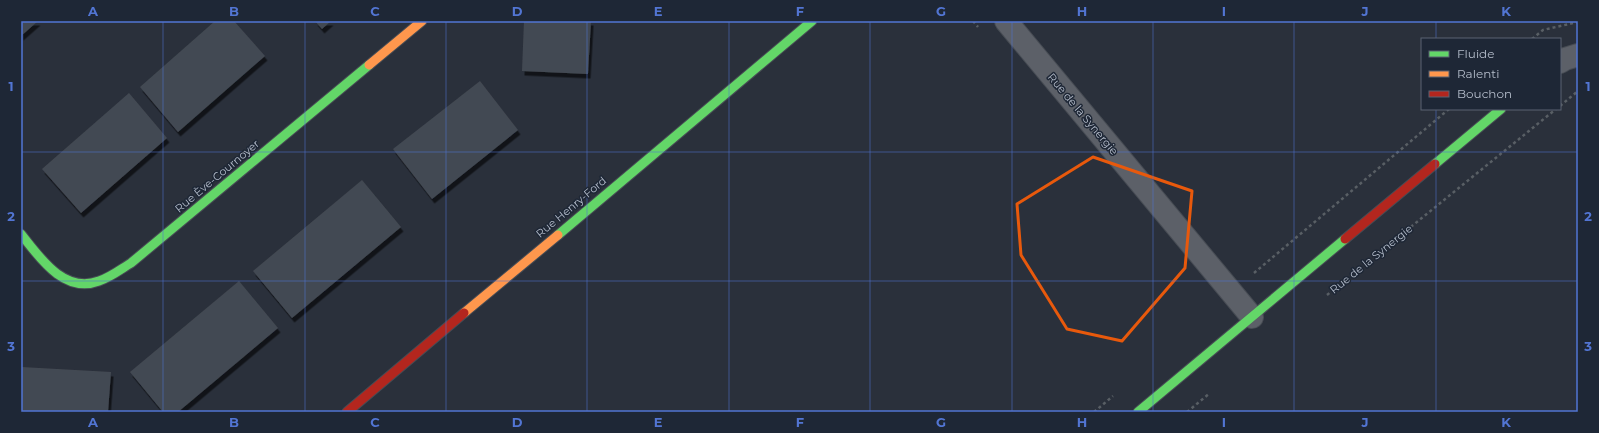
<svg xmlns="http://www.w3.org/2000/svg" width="1599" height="433" font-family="Montserrat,sans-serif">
<defs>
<filter id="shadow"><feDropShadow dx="2.5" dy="4.5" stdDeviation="0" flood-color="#0009"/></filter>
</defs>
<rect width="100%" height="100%" fill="#2a303b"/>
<g fill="#434952" filter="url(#shadow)">
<polygon points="21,21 38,21 21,36"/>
<polygon points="215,21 234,21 265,56 178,132 140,87"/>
<polygon points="315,21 331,21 322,29"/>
<polygon points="524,21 591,21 588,74 522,71"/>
<polygon points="480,81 518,130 432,199 393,149"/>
<polygon points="129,93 167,138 81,213 42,169"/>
<polygon points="362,180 401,227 292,318 253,271"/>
<polygon points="239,281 278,328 178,412 163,412 130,372"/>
<polygon points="21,367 111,372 108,412 21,412"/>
</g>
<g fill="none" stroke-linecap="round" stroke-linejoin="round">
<defs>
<g id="street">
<polyline points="1006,21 1252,317"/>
<polyline points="1560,62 1565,59 1578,55"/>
</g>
<g id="fast">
<polyline points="1435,164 1501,109"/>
<path d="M21,234C40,258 64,294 99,281C111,277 121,269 131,263L369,65"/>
<polyline points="558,235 812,21"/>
<polyline points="1138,412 1345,239"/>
</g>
<g id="slow">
<polyline points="369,65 422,21"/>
<polyline points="464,313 558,235"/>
</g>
<g id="jam">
<polyline points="1345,239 1435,164"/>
<polyline points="347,412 464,313"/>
</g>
</defs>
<use href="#street" stroke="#474c54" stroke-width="24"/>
<use href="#fast" stroke="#474c54" stroke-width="11"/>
<use href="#slow" stroke="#474c54" stroke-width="11"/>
<use href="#jam" stroke="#474c54" stroke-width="11"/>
<g stroke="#595f65" stroke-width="2.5" stroke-dasharray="3 3" stroke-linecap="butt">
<polyline points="973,21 978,27"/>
<polyline points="1532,39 1543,30 1578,22"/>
<polyline points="1560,106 1578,91"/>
<polyline points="1254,273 1449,109"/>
<polyline points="1327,295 1556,109"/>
<polyline points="1094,412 1113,396"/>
<polyline points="1187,412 1210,393"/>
</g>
<use href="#street" stroke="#5c6068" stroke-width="22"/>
<use href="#fast" stroke="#63d668" stroke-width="9"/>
<use href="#slow" stroke="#ff974d" stroke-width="9"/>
<use href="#jam" stroke="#b3261e" stroke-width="9"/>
</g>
<path fill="none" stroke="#e8590c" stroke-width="3" stroke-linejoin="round" d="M1093,157L1192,191L1185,268L1122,341L1067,329L1021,255L1017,204Z"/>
<path fill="none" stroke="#5275d3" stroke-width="1" stroke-opacity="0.55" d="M163,21V412M305,21V412M446,21V412M587,21V412M729,21V412M870,21V412M1012,21V412M1153,21V412M1294,21V412M1436,21V39M1436,109V412M21,152H1578M21,281H1578"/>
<g text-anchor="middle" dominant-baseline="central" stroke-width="3" stroke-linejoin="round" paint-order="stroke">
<g font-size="11" fill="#b5bdcb" stroke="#1e2736">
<text transform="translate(1083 114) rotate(50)">Rue de la Synergie</text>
<text transform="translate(217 176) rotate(-40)">Rue Ève-Cournoyer</text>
<text transform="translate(571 207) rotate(-40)">Rue Henry-Ford</text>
<text transform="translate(1371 259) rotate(-39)">Rue de la Synergie</text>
</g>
</g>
<rect width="1599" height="433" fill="none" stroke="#1e2736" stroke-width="44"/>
<rect x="1421" y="38" width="140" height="72" fill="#1e2736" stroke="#5a6372"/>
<rect x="1429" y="51" width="20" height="6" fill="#63d668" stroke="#5a6372"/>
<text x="1457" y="58" font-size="12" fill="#b5bdcb">Fluide</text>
<rect x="1429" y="71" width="20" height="6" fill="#ff974d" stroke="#5a6372"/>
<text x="1457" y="78" font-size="12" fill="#b5bdcb">Ralenti</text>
<rect x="1429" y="91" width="20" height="6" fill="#b3261e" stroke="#5a6372"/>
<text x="1457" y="98" font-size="12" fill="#b5bdcb">Bouchon</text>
<rect x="22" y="22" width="1555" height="389" fill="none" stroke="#5275d3" stroke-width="1.5"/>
<g font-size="13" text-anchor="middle" font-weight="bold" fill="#5275d3">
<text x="93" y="16">A</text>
<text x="234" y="16">B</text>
<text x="375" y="16">C</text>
<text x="517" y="16">D</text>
<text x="658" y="16">E</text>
<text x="800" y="16">F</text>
<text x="941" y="16">G</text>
<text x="1082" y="16">H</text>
<text x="1224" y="16">I</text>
<text x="1365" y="16">J</text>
<text x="1506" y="16">K</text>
<text x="11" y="91">1</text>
<text x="1588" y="91">1</text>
<text x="11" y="221">2</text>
<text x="1588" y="221">2</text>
<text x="11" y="351">3</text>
<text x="1588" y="351">3</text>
<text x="93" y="427">A</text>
<text x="234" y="427">B</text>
<text x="375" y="427">C</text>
<text x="517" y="427">D</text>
<text x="658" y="427">E</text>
<text x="800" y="427">F</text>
<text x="941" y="427">G</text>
<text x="1082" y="427">H</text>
<text x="1224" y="427">I</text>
<text x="1365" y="427">J</text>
<text x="1506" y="427">K</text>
</g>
</svg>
